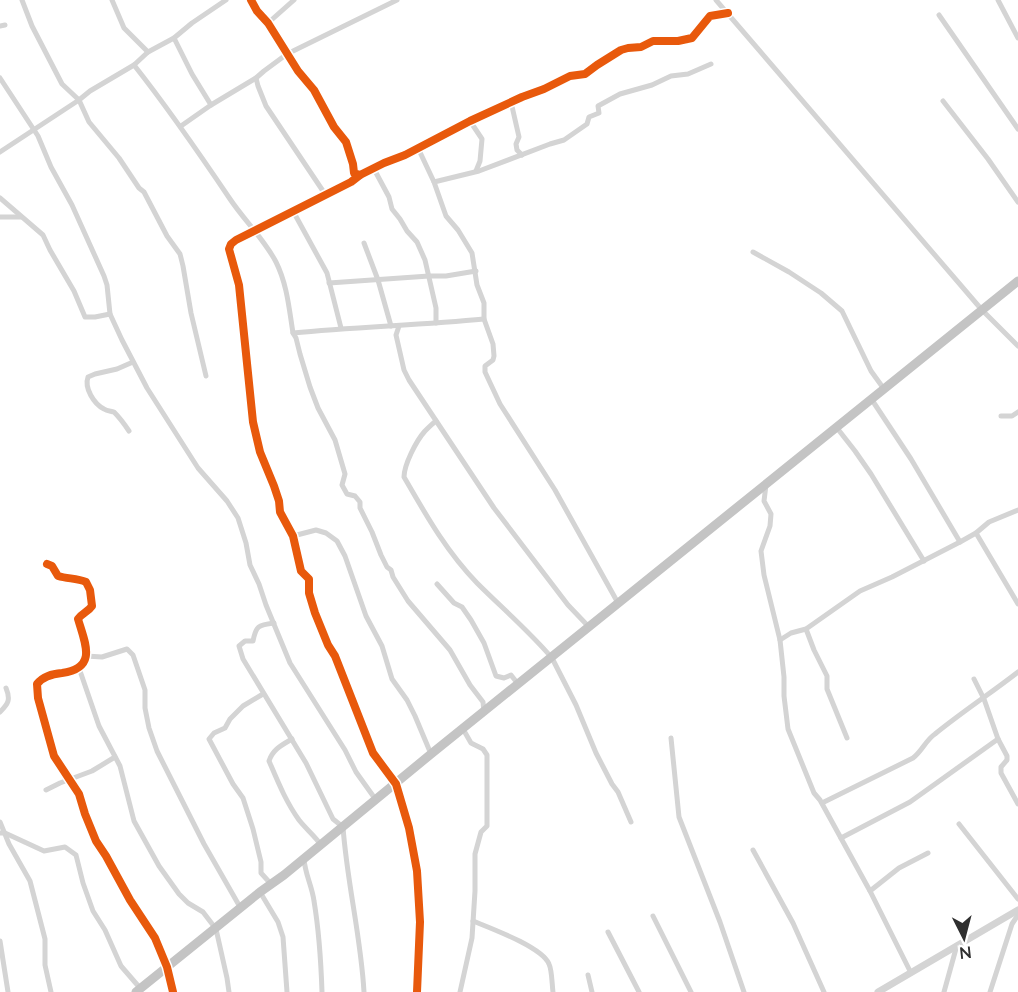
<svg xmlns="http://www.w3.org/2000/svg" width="1018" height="992" font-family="Lato,sans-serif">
<rect width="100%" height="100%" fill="#fff"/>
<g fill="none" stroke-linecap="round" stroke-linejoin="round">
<g stroke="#d4d4d4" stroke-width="5">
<polyline points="22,0 32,26 62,84 79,100 89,122 119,158 139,188 144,192 167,236 180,254 183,266 191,313 206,376"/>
<polyline points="112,0 124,28 148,52"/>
<polyline points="251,0 257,11 268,23 298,71 314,90 334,127 346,142 353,164 354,173 360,175 384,163 405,155 470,121 522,97 544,89 570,76 585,74 597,65 621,50 628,48 641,47 653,41 678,41 692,38 710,16 728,13"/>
<polyline points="716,0 982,310 1018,346"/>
<polyline points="998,0 1018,38"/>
<polyline points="939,15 1018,129"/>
<polyline points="268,23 294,0"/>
<polyline points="0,26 5,25"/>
<polyline points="174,38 192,74 211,105"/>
<path d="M134,65C168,108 199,153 230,199C244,220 264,239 276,262C287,284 289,308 293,333L296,338L300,354L310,387L318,408L335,440L345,474L342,485L347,494L355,496L360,502V508L372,532L381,555L387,567L391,570L393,577L408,601L450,650L470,685L483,702L484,712"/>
<polyline points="0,78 38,136 51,167 72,205 104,276 107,285 110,314"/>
<polyline points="256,78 258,86 266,106 325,194"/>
<polyline points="943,101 988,159 1018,202"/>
<polyline points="511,102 519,137 516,144 517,150 522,155"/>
<polyline points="470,121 482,139 480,161 476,171"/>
<polyline points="181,126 211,105 256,78 264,71 287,54 397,0"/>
<polyline points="418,148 434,182 446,216 458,230 472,253 477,285 484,303 484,319 493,344 494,356 493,360 485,366 485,372 500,404 555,490 618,603"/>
<polyline points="0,152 79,100 90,91 134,65 148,52 174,38 192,23 226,0"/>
<polyline points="374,169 389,197 392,209 400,219 407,231 417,242 425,260 436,308 436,323"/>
<polyline points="360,175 351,182 236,240 231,244 229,249 239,285 253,422 260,452 274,486 279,501 280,512 293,536 301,571 309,579 309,593 315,613 328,645 335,656 373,753 396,784 409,828 417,871 420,922 417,992"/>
<polyline points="434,182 479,171 550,144 564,140 587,124 589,117 599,113 598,106 620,94 652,85 671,76 688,74 711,64"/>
<polyline points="0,198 43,235 50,250 74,291 85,317 95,317 110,314 122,340 147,388 198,468 227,501 238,518 246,543 250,565 259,584 266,605 290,663 345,750 356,772 376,800"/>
<polyline points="293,211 327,273 341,328"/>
<polyline points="0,217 21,217"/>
<polyline points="364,243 378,280 391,326"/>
<polyline points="753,252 789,272 821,293 842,311 871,371 884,389"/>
<polyline points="329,283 429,276 446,276 476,271"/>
<polyline points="399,326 396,335 404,370 409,380 494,508 568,605 589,627"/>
<path d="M293,333C357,327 420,325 484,319"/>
<polyline points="872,400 911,459 960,542"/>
<polyline points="1001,416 1012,416 1018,412"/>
<path d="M436,421C432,424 428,428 425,431C416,441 404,465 404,477C426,515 446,551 477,583C502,608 529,631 552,658"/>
<polyline points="837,428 855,451 871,474 924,561"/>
<path d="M129,431C125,425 119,417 114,412C111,411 107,411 104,409C94,404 84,388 88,377L95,374L117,369L133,362"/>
<polyline points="766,485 764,501 771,514 770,526 761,551 764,575 780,640 784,677 784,696 788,729 814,793 820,800 870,891 911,973"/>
<polyline points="976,533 1018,604"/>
<polyline points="293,536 316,530 326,533 337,541 345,556 366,616 382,646 392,679 407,700 415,716 431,754"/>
<path d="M47,564L52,566L58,576C68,579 77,578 86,582L90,590L92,606C88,612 82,613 78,619C85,643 98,668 62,673C52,674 43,676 37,684L38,698L54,756L79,794L85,814L96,841L106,856L130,900L155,938L167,967L173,992"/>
<polyline points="437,584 454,603 462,607 471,620 484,643 496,676 504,678 511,675 518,684"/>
<path d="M274,623C258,625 256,626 253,641H245L239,646L243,659L306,763L333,819L343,827C347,883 361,937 364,992"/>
<polyline points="806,629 814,650 827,676 827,689 847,738"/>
<polyline points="780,640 791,633 806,629 860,591 892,577 960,542 976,533 989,522 1018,510"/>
<polyline points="86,656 102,657 127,649 133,655 145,690 145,708 149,728 157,751 204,844 240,907"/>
<polyline points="552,658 576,705 596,753 612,784 618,792 631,822"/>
<polyline points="79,668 99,726 120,766 134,821 159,866 179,894 188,903 203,912 216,929 227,978 229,992"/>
<polyline points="974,679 984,699 998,739 1007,756 1007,760 1001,767 1001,773 1018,804"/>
<polyline points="263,694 243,706 230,719 225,728 214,733 209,739 233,784 243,798 253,829 261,862 261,873 271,884"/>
<path d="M0,712C8,704 11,700 6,688"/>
<polyline points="671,738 679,817 720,922 744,992"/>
<path d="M292,739C282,745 273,749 269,761C278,782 286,802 299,820C306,829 315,836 321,845"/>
<polyline points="46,790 60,783 92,771 115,757"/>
<path d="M822,803L913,758C922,751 926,740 935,734C962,712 991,693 1018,672"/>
<polyline points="0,822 9,844 30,881 45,939 45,965 51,992"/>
<polyline points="959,824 1018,899"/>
<polyline points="0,833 5,833 44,851 65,847 76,855 83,883 93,911 105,930 121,966 140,988"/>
<polyline points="841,838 910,802 998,739"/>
<polyline points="753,850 793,923 824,992"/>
<path d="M304,859C305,874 312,886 314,901C319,931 321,962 322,992"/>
<polyline points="870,891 899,868 928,853"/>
<polyline points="260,892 278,922 283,937 287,992"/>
<polyline points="653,916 691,992"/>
<path d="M473,921C490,928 542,947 549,964C552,970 552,985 553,992"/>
<polyline points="608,932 639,992"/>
<polyline points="0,941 8,992"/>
<polyline points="588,975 592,992"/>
<polyline points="460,992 472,938 475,891 475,854 481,832 487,826 487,755 483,749 471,743 463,729"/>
<polyline points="944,992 957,945"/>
<polyline points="990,992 1012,924 1018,915"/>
</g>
<polyline stroke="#d4d4d4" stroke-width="7" points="878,992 1018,910"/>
<polyline stroke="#c4c4c4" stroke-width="9" points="136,992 260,892 284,875 431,754 1018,281"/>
<defs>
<g id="cycleway">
<polyline points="251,0 257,11 268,23 298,71 314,90 334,127 346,142 353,164 354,173 360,175 384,163 405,155 470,121 522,97 544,89 570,76 585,74 597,65 621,50 628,48 641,47 653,41 678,41 692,38 710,16 728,13"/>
<polyline points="360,175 351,182 236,240 231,244 229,249 239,285 253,422 260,452 274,486 279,501 280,512 293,536 301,571 309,579 309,593 315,613 328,645 335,656 373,753 396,784 409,828 417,871 420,922 417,992"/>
<path d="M47,564L52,566L58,576C68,579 77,578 86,582L90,590L92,606C88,612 82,613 78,619C85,643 98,668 62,673C52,674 43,676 37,684L38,698L54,756L79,794L85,814L96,841L106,856L130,900L155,938L167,967L173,992"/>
</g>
</defs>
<use href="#cycleway" stroke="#fff" stroke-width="11"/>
<use href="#cycleway" stroke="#e8590c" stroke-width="8"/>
</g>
<g transform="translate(964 938) rotate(174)" stroke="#ffffff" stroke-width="4.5" paint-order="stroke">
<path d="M0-4.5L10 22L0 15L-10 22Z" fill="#2f2f2f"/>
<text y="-9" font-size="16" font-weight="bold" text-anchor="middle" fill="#2f2f2f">N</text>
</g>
</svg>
